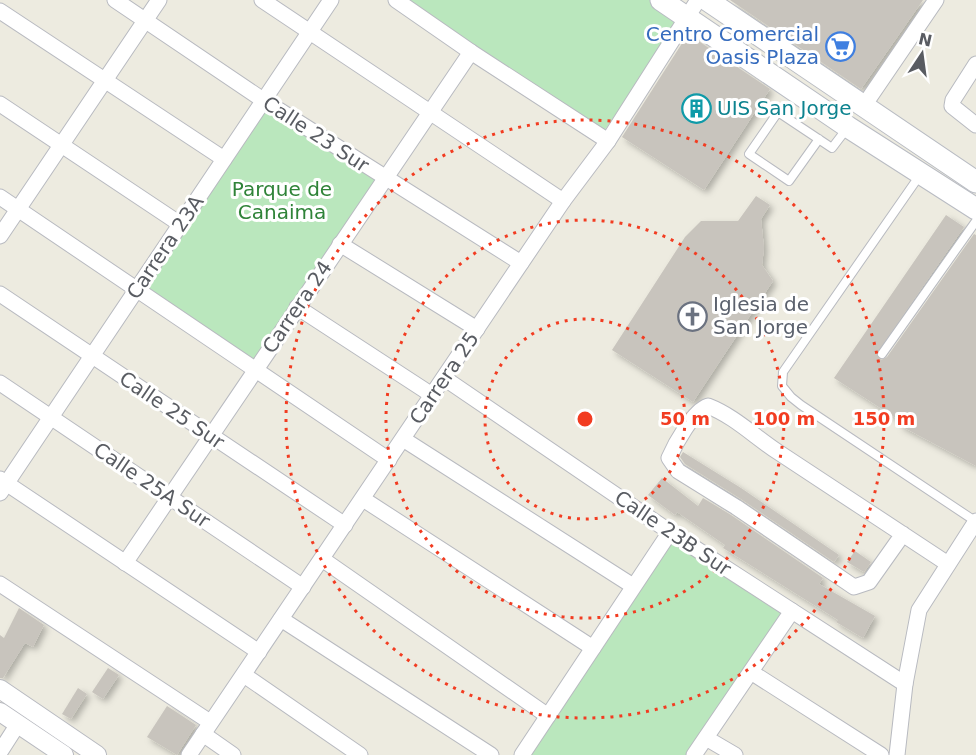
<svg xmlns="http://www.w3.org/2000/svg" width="976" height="755" font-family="'DejaVu Sans',sans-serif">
<defs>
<filter id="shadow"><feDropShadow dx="3.5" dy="3.5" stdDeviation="3" flood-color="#0004"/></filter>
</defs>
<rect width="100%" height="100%" fill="#edebe0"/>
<g fill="#bae7bd">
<polygon points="403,0 657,0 683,17 602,134"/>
<polygon points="262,105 379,180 255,363 142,286"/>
<polygon points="668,540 785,616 691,755 526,755"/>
</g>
<g fill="#c8c4bd" filter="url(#shadow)">
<polygon points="730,0 923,0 861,89"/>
<polygon points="688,34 770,89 704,190 622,137"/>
<polygon points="756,196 770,205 761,219 764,248 762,265 773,281 693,402 612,350 685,237 701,221 738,221"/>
<polygon points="946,215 964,227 876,354 881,360 887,357 974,234 976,235 976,466 899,425 902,422 834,378"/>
<polygon points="683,452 741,488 839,555 834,562 741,499 685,464 680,457"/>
<polygon points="662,478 698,506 703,498 731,515 823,578 819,584 875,616 863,638 836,622 838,620 723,548 725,545 677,512 675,515 648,495"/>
<polygon points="855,551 871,562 864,572 847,562"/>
<polygon points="19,608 44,625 33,647 25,643 3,678 0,678 0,635 4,638"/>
<polygon points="108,668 119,675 103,699 92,692"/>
<polygon points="78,688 87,694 71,719 62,714"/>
<polygon points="167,706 196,725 177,755 147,737"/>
</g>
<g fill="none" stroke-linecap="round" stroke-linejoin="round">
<defs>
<g id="service">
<polyline points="819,139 789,181 749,154 778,112 832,148 848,127"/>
<polyline points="920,175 783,372 782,386 791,397 801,405 975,521"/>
<polyline points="882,354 976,221"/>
</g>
<g id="minor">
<polyline points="115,0 263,100 521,263"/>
<polyline points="262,0 563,201"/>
<polyline points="396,0 471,52 608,141"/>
<polyline points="0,11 224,159"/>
<polyline points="976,64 953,100 952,106 976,125"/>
<polyline points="0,104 180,224"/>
<polyline points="863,107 936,0"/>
<polyline points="0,197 389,460"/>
<polyline points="0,236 159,0"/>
<polyline points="340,244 477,329"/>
<polyline points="0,294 345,525"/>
<polyline points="297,307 432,395"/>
<polyline points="444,378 670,532 905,684"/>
<polyline points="0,383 303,587"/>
<polyline points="403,439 633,586"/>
<polyline points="0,479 259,652"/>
<polyline points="0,493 331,0"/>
<polyline points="363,499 593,648"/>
<path d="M903,534L869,582L854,587L736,507L678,471L669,458C675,444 693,411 708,406C734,416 755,437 778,452C835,489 891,527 948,564"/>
<polyline points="322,559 548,716"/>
<polyline points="125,563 471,52"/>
<polyline points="0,584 210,722"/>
<polyline points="281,619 491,755"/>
<polyline points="751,672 881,755"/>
<polyline points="244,675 360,755"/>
<polyline points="203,734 233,755"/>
<polyline points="706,738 735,755"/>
<polyline points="0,752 18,724"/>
<polyline points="189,755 563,201 608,141 698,0"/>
<polyline points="522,755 670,532"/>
<polyline points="694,755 792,611"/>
<polyline points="897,755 905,684 919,610 976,521"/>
</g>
<g id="tertiary">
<polyline points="0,689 97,755"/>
<polyline points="0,712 64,755"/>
</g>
<g id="secondary">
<polyline points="661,0 848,127 976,209"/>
<polyline points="707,0 976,182"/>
</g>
</defs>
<use href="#service" stroke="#b8bac0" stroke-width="10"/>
<use href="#minor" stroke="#b8bac0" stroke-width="17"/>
<use href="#tertiary" stroke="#b8bac0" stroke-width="20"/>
<use href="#secondary" stroke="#b9bcc3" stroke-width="23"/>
<use href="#service" stroke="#fff" stroke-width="8"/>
<use href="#minor" stroke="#fff" stroke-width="15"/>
<use href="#tertiary" stroke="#fff" stroke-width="18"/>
<use href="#secondary" stroke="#fff" stroke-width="21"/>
</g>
<g fill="none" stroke="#f23c21" stroke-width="3" stroke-dasharray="3 6">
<circle cx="585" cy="419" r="100"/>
<circle cx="585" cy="419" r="199"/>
<circle cx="585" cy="419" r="299"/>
</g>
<defs>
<symbol id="supermarket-ring" viewBox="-11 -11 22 22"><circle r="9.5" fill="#fff" stroke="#3f7fe0" stroke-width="1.5"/><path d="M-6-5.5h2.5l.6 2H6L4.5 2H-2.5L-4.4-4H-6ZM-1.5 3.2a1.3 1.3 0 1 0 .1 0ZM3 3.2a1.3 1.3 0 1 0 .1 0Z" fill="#3f7fe0"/></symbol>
<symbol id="building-ring" viewBox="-11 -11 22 22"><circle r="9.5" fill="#fff" stroke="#0f9aa8" stroke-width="1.5"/><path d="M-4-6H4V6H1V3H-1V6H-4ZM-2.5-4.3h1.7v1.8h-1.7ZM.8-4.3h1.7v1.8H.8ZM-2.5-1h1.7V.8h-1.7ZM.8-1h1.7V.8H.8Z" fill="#0f9aa8"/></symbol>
<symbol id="church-ring" viewBox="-11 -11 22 22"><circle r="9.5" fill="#fff" stroke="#6b7280" stroke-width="1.5"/><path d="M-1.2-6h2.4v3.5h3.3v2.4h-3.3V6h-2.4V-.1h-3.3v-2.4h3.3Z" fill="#6b7280"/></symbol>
</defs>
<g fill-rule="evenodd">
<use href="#supermarket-ring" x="824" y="30" width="33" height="33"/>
<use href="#building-ring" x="680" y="92" width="33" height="33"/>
<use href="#church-ring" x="676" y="300" width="33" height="33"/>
</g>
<g text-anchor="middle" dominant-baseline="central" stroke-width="6" stroke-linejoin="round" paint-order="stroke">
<g font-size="20" fill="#366cbe" stroke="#fff" text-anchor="end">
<text x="819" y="34">Centro Comercial<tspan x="819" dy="23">Oasis Plaza</tspan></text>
</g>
<g font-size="20" fill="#0d838f" stroke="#fff" text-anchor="start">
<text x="717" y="108">UIS San Jorge</text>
</g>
<g font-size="20" fill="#595c62" stroke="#fff">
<text transform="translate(316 134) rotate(33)">Calle 23 Sur</text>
<text transform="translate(165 247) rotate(-56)">Carrera 23A</text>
<text transform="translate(297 307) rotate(-56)">Carrera 24</text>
<text transform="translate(444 378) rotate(-56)">Carrera 25</text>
<text transform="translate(172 410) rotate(34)">Calle 25 Sur</text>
<text transform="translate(152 485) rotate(34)">Calle 25A Sur</text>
<text transform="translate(673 533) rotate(34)">Calle 23B Sur</text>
</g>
<g font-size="20" fill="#2f8338" stroke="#fff">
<text x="282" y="189">Parque de<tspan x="282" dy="23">Canaima</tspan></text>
</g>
<g font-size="20" fill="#5b616d" stroke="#fff" text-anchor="start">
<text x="713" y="304">Iglesia de<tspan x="713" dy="23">San Jorge</tspan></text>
</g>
</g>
<circle cx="585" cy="419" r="9" fill="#f23c21" stroke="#fff" stroke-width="3"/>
<g font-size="18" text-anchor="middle" font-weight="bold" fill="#f23c21" stroke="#fff" stroke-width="6" stroke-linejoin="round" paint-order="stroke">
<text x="685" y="425">50 m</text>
<text x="784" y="425">100 m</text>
<text x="884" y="425">150 m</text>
</g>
<g transform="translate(922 54) rotate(13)" stroke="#ffffff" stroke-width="4.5" paint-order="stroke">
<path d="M0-4.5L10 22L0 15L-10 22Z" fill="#595c62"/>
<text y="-9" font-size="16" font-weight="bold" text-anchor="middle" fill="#595c62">N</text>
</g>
</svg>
